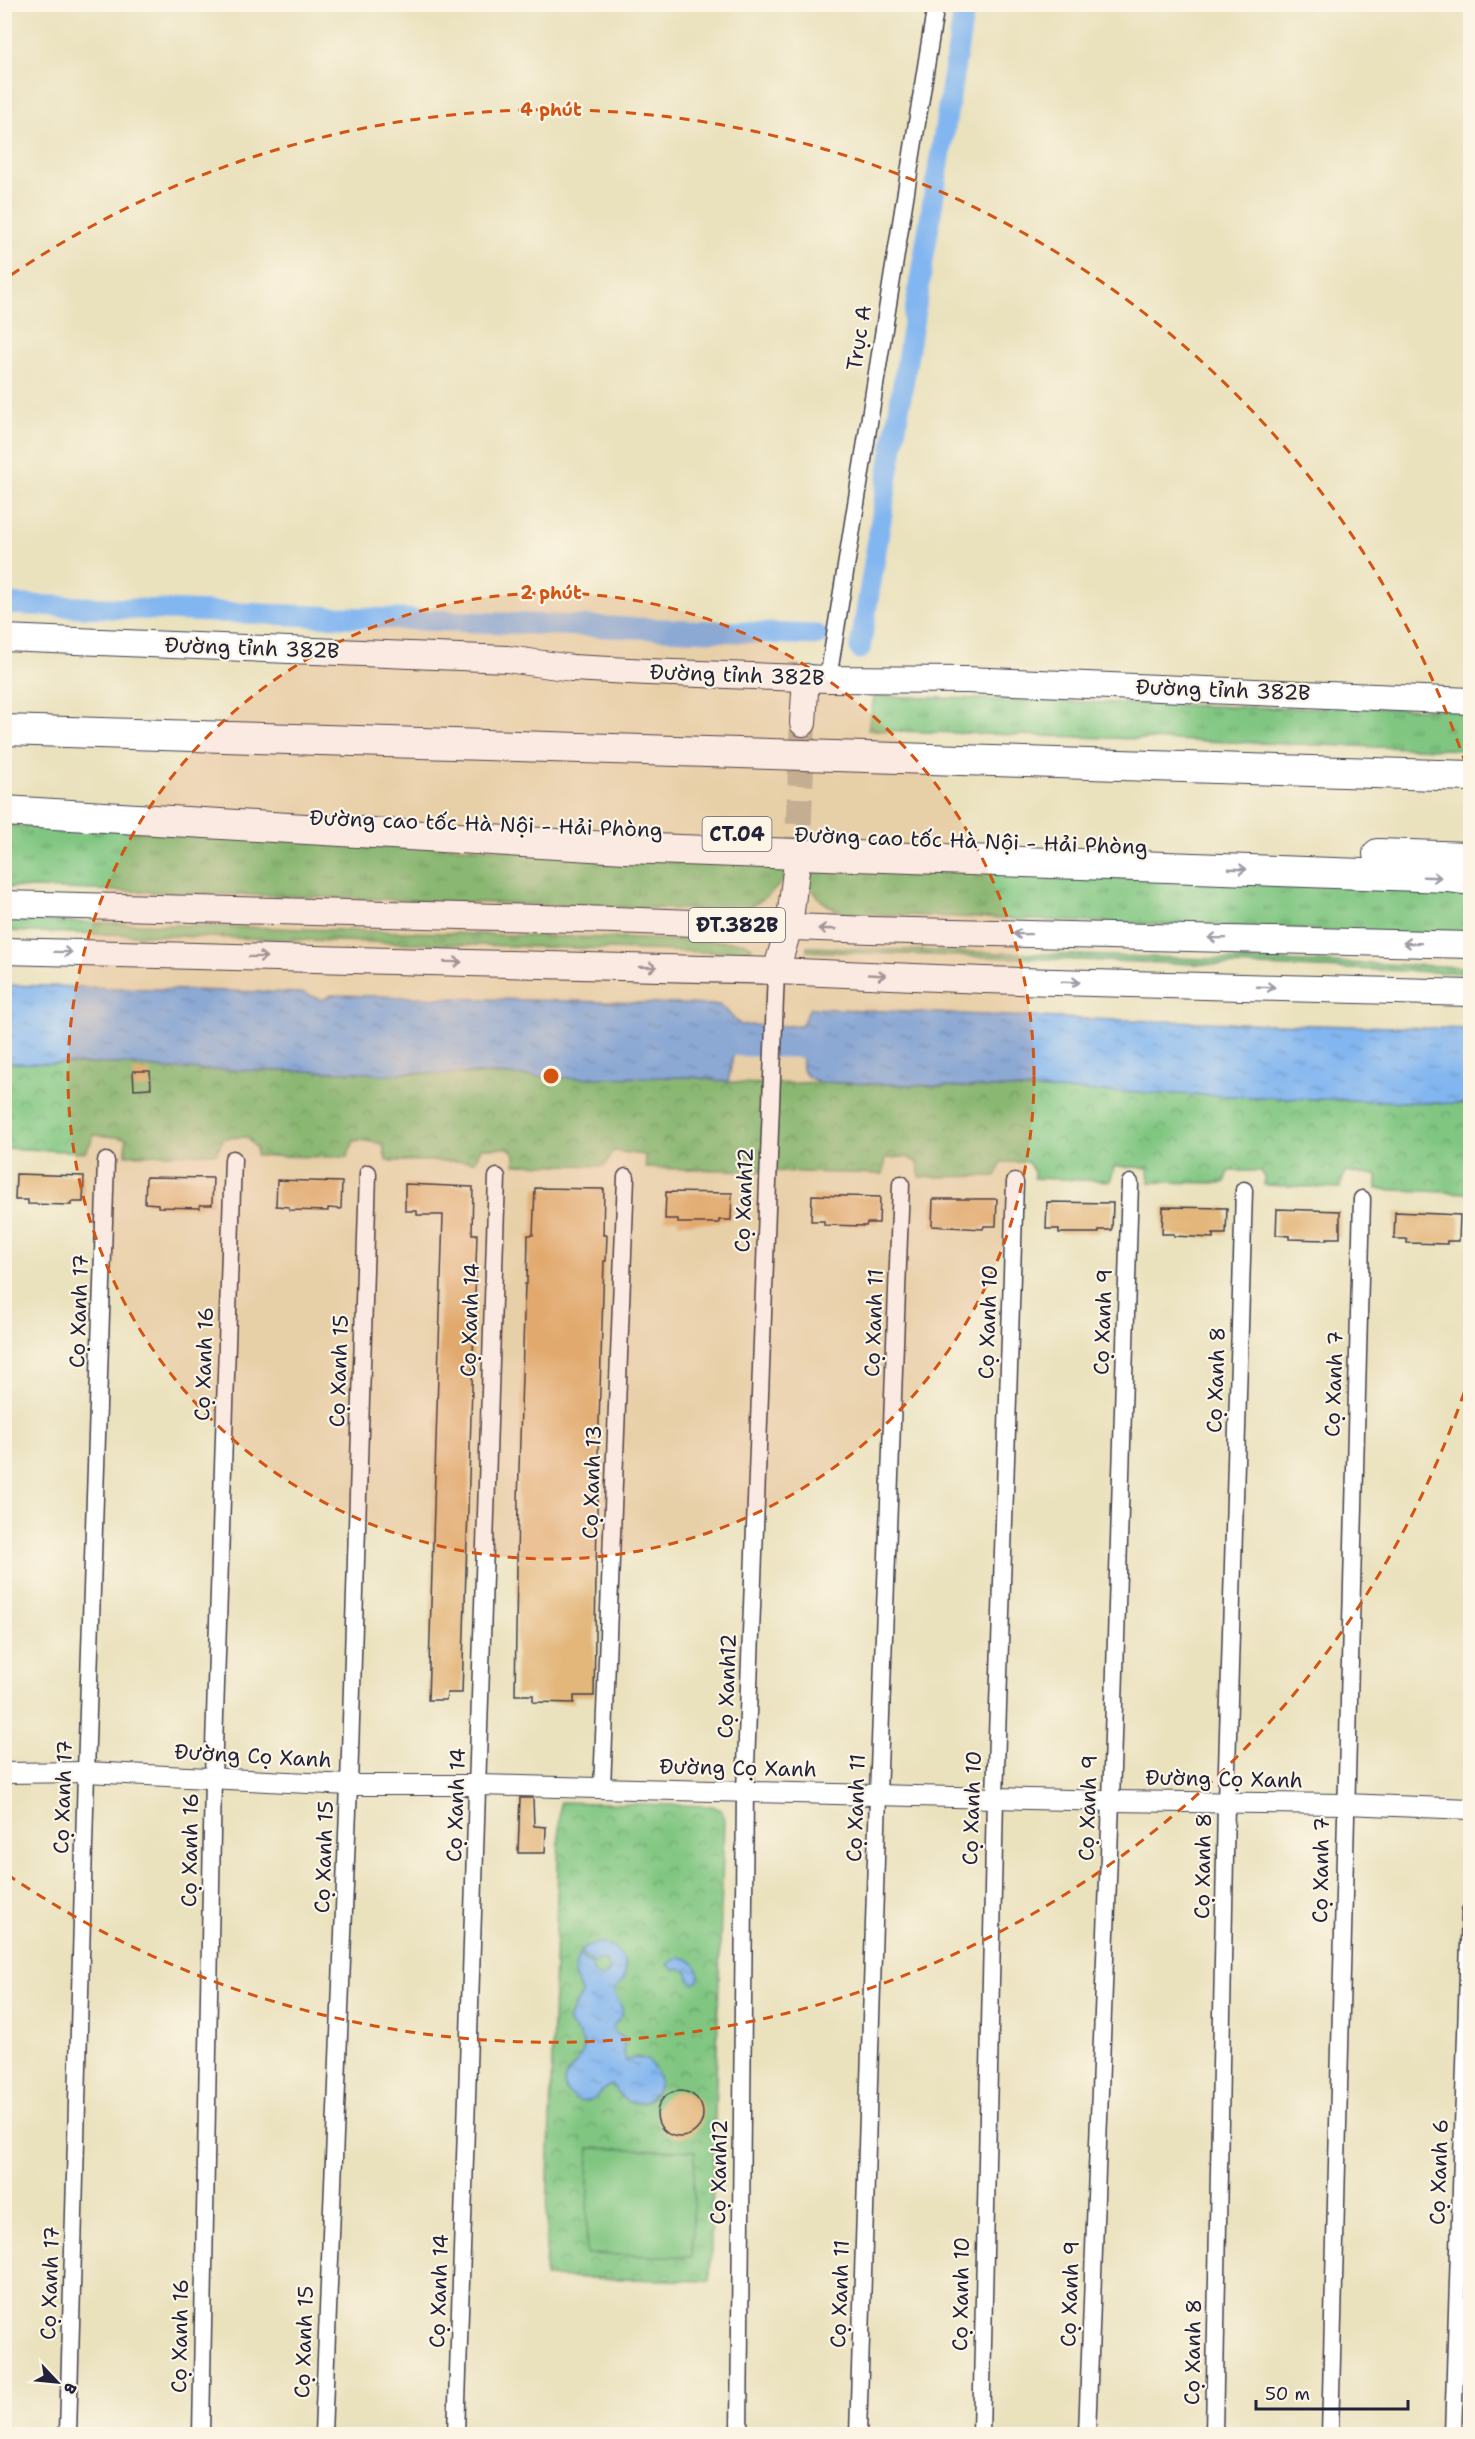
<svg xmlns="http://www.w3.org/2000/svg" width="1475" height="2439" font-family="'Shantell Sans',sans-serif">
<defs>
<pattern id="grass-tufts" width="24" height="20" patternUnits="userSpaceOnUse" patternTransform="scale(1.5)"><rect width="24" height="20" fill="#80c681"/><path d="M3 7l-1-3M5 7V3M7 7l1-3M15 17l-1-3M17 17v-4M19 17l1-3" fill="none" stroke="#68a06b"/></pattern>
<pattern id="park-crowns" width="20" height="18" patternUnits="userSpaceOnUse" patternTransform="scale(1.5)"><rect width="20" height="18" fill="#80c681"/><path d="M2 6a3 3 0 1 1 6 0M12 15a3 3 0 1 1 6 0" fill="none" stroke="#68a06b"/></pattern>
<pattern id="water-ripples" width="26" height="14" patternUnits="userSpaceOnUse" patternTransform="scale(1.5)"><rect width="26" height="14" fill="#82b6f0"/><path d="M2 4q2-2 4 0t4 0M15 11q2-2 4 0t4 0" fill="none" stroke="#6a94c4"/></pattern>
</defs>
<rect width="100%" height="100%" fill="#fcf5e5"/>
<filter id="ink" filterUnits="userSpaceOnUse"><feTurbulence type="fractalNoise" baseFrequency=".0167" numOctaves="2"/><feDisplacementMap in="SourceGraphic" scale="12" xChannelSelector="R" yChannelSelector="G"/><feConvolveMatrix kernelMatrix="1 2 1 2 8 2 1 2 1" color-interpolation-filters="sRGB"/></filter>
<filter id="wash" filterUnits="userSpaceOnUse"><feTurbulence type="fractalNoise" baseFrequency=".008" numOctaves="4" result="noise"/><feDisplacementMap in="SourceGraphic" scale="24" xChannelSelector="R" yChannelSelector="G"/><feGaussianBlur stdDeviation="1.35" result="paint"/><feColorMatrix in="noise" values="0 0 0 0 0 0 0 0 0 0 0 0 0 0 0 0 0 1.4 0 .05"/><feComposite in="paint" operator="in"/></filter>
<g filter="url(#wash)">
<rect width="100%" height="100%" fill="#eae1bd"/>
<g fill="url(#grass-tufts)" stroke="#51745e" stroke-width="1.5">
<polygon points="874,696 1278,708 1350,707 1470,710 1470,750 868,730"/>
<path d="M5,825L790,863C786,887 761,902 741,911L5,887Z"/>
<path d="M801,864L1395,885L1470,894V936L844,913C819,905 807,887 801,864Z"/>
<polygon points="5,920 743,942 752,947 748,952 743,953 5,931"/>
<polygon points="807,947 1470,967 1470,973 807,951"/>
</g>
<g fill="url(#park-crowns)" stroke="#51745e" stroke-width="1.5">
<path d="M4,1063L123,1064L166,1069L359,1072C385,1075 411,1072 437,1074L694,1077C734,1085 778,1085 819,1082L1470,1104V1186L1468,1193L1377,1189V1175L1345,1172L1340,1188L1264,1185V1177L1260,1171H1229L1225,1183L1149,1182L1148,1168L1115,1166L1110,1181L1034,1178V1172L1028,1162H1002L996,1176L920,1177L918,1163L907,1157L886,1158L883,1174L646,1168L645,1155L613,1151L605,1166L515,1164V1155L509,1148H481L475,1161H386L383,1144L360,1140L354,1141L347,1157L256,1156V1148L247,1137L224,1138L218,1148L217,1153L126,1155V1138L94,1135L86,1152L5,1148Z"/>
<polygon points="560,1802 713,1806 721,1810 724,1816 710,2281 545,2277"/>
</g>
<polygon fill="#80c681" stroke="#51745e" stroke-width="1.5" points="589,2148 695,2151 692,2257 586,2254"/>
<g fill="url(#water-ripples)" stroke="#526c96" stroke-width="1.5">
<path d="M4,985L303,993L323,1000L331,995L719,1005C729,1010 731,1019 741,1025L801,1026L810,1008L1083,1019L1470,1029V1104L819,1082L808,1077L802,1070L801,1043L736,1040L728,1082L694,1077L569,1078L474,1073L437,1074L413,1072L385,1075L359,1072L166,1069L123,1064L5,1063Z"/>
<path d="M598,1943C617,1944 631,1961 623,1980C621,1984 617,1987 614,1991C615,2000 625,2006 622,2015C619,2021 615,2021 613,2027L615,2033L624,2038L623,2050L626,2061L634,2058L646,2059C657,2069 661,2077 658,2091L645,2102C616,2105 627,2096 611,2085C601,2089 599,2098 589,2101C583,2102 576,2101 572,2097C549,2078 584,2064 584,2046C583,2037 573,2030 569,2023L570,2014L582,1994L574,1975L578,1955L592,1965C592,1973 595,1976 602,1978L610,1971L607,1962L599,1960L594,1963L580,1952L586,1947Z"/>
<path d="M678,1957C693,1958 701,1967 698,1981L694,1984L689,1979L688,1972L679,1968L675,1970L668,1965Z"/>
</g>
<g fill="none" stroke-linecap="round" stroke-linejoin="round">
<g stroke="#82b6f0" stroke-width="21">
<polyline points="4,604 817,635"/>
<polyline points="860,649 965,4"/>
<polyline points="707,1045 828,1048"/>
</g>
</g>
<g id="blocks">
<g fill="#e3b67a">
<polygon points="133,1071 150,1071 151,1088 134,1089"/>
<polygon points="16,1174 84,1176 83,1202 71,1202 71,1205 28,1204 28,1200 15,1200"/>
<polygon points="146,1177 213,1178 212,1205 200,1205 200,1208 158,1207 158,1204 145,1203"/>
<polygon points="277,1180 342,1182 341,1209 328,1208 328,1211 289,1210 289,1207 276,1206"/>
<polygon points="405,1184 473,1187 472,1234 477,1234 462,1693 447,1693 446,1700 428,1700 443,1215 417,1215 417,1211 405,1211"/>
<polygon points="535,1188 604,1189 603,1235 607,1235 606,1261 604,1261 598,1455 594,1696 574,1696 574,1703 533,1702 533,1695 515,1695 518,1500 525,1284 527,1284 528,1235 533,1235"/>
<polygon points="666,1192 732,1193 731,1220 719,1220 719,1223 678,1223 678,1219 665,1219"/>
<polygon points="812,1195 880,1197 879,1223 867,1223 866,1226 824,1225 824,1221 811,1221"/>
<polygon points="933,1199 997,1199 996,1226 984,1226 983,1229 932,1226"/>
<polygon points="1047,1202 1113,1203 1112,1230 1099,1230 1099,1233 1059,1233 1059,1229 1046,1229"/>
<polygon points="1163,1207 1227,1208 1226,1234 1213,1234 1213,1238 1174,1236 1174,1234 1162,1234"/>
<polygon points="1277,1209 1340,1211 1340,1238 1327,1238 1327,1240 1289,1239 1289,1236 1276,1235"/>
<polygon points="1395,1212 1460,1215 1459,1241 1447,1241 1447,1244 1407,1243 1407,1239 1394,1239"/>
<polygon points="520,1798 533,1798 534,1826 546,1827 545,1853 518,1853"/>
<circle cx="680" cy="2114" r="23"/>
</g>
</g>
</g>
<g filter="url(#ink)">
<use href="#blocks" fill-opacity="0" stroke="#403f4e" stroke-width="1.5"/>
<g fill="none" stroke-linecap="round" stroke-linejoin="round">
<polyline stroke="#c2bba3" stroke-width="26" stroke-dasharray="26 13" stroke-linecap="butt" points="797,863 803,723"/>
<defs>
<g id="minor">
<polyline points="828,679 936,4"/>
<polyline points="602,1788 626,1177"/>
<polyline points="68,2434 86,1772 106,1161"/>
<polyline points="201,2434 213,1777 233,1159"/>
<polyline points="323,2434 349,1785 368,1173"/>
<polyline points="456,2434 497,1177"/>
<polyline points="739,2434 745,1792 776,971"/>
<polyline points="858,2434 878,1795 901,1184"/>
<polyline points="981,2434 995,1798 1015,1182"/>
<polyline points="1087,2434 1111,1801 1130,1183"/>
<polyline points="1214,2434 1226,1803 1244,1190"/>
<polyline points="1330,2434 1362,1199"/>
<polyline points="1453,2434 1470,1911"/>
</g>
<polyline id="tertiary" points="4,1773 86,1772 349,1785 479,1785 1111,1801 1345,1804 1470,1809"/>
<g id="primary">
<polyline points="4,638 507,659 572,668 648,672 828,679 967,680 1470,701"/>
<polyline points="803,723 806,677"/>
<polyline points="4,904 615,920 871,930 1470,945"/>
<polyline points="4,951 776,971 983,980 1470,993"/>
<polyline points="776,971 789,927 797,863"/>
</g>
<g id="motorway">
<polyline points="4,730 1470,776"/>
<polyline points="4,811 625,848 1448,877 1470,880"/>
<polyline points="1378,854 1470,857"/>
</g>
</defs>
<use href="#minor" stroke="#403f4e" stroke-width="19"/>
<use href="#tertiary" stroke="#403f4e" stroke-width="22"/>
<use href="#primary" stroke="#403f4e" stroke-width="28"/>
<use href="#motorway" stroke="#403f4e" stroke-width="32"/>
<use href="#minor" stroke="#fff" stroke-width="16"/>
<use href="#tertiary" stroke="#fff" stroke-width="20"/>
<use href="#primary" stroke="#fff" stroke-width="26"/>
<use href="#motorway" stroke="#fff" stroke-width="30"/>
</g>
<defs><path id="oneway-shaft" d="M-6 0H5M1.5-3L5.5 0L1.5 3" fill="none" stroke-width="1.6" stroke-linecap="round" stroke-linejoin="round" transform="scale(1.5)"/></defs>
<g stroke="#9c9ca7">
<use href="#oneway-shaft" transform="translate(1238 869) rotate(2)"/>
<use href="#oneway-shaft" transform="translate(1432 877) rotate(2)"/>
<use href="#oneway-shaft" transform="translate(827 929) rotate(-178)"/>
<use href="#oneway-shaft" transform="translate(1022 934) rotate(-179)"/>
<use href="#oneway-shaft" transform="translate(1217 938) rotate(-179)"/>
<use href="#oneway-shaft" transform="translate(1412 943) rotate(-179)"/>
<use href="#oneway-shaft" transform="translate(63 952) rotate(1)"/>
<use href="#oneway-shaft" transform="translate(258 957) rotate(1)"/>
<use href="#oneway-shaft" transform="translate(453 962) rotate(1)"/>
<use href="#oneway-shaft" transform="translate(648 967) rotate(1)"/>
<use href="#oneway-shaft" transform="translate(877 975) rotate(3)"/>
<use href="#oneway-shaft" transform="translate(1071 982) rotate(2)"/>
<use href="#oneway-shaft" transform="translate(1266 987) rotate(2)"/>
</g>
</g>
<circle cx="551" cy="1076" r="483" fill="#d45411" fill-opacity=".12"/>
<g fill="none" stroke="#d45411" stroke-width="3" stroke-dasharray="10 8">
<circle cx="551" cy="1076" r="483"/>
<path d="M1470 1375A966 966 0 0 1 11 1877M11 275A966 966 0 0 1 1470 777"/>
</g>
<g text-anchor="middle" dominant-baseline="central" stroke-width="4.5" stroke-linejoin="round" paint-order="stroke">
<g fill="#fcf5e5" stroke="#63616e" stroke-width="1.5">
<rect x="702.5" y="817" width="69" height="34" rx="4.5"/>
<rect x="689" y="908" width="96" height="34" rx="4.5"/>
</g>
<g font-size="20" font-weight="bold" fill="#22223b">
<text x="737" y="834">CT.04</text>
<text x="737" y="925">ĐT.382B</text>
</g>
<g font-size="21" fill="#22223b" stroke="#fcf5e5">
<text transform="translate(859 338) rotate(-81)">Trục A</text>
<text transform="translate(252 648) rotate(2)">Đường tỉnh 382B</text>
<text transform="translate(737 675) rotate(2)">Đường tỉnh 382B</text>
<text transform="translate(1223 690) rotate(2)">Đường tỉnh 382B</text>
<text transform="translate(486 824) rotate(2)">Đường cao tốc Hà Nội - Hải Phòng</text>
<text transform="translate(971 841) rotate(2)">Đường cao tốc Hà Nội - Hải Phòng</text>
<text transform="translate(744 1200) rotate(-88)">Cọ Xanh12</text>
<text transform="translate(79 1311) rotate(-88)">Cọ Xanh 17</text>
<text transform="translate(470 1320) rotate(-88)">Cọ Xanh 14</text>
<text transform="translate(988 1322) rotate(-88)">Cọ Xanh 10</text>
<text transform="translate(1103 1322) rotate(-88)">Cọ Xanh 9</text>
<text transform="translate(874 1323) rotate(-88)">Cọ Xanh 11</text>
<text transform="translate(204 1364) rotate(-88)">Cọ Xanh 16</text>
<text transform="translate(339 1371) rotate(-88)">Cọ Xanh 15</text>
<text transform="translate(1216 1380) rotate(-88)">Cọ Xanh 8</text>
<text transform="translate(1334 1384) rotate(-88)">Cọ Xanh 7</text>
<text transform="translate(592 1482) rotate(-88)">Cọ Xanh 13</text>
<text transform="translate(727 1686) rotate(-88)">Cọ Xanh12</text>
<text transform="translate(253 1756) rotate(3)">Đường Cọ Xanh</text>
<text transform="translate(738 1768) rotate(1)">Đường Cọ Xanh</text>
<text transform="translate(1224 1779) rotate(1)">Đường Cọ Xanh</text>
<text transform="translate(63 1797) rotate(-88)">Cọ Xanh 17</text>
<text transform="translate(456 1805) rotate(-88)">Cọ Xanh 14</text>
<text transform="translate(856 1808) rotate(-88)">Cọ Xanh 11</text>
<text transform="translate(972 1808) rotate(-88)">Cọ Xanh 10</text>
<text transform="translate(1088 1808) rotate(-88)">Cọ Xanh 9</text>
<text transform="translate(190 1850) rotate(-89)">Cọ Xanh 16</text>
<text transform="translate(324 1857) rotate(-88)">Cọ Xanh 15</text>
<text transform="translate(1203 1866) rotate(-89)">Cọ Xanh 8</text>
<text transform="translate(1321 1870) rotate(-89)">Cọ Xanh 7</text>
<text transform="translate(719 2172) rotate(-89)">Cọ Xanh12</text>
<text transform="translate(1439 2172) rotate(-88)">Cọ Xanh 6</text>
<text transform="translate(50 2283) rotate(-88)">Cọ Xanh 17</text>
<text transform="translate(439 2291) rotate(-88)">Cọ Xanh 14</text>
<text transform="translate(840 2294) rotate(-88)">Cọ Xanh 11</text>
<text transform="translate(961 2294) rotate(-89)">Cọ Xanh 10</text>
<text transform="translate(1070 2294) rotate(-88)">Cọ Xanh 9</text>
<text transform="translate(180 2336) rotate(-89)">Cọ Xanh 16</text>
<text transform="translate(304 2342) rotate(-88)">Cọ Xanh 15</text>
<text transform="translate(1193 2352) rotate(-89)">Cọ Xanh 8</text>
</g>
</g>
<circle cx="551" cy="1076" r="9" fill="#d45411" stroke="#fcf5e5" stroke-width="3"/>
<g font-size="18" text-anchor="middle" font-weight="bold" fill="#d45411" stroke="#fcf5e5" stroke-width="4.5" stroke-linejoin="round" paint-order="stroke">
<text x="551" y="116">4 phút</text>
<text x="551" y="599">2 phút</text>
</g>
<rect width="1475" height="2439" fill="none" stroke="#fcf5e5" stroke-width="24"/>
<g transform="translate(57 2382) rotate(116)" stroke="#fcf5e5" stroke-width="4.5" paint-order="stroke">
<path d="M0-4.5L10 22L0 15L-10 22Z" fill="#22223b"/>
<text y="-9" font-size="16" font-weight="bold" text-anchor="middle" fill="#22223b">B</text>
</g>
<path d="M1256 2400v9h152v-9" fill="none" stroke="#22223b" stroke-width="3"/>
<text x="1265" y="2400" font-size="18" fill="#22223b" stroke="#fcf5e5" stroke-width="4.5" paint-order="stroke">50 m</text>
</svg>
